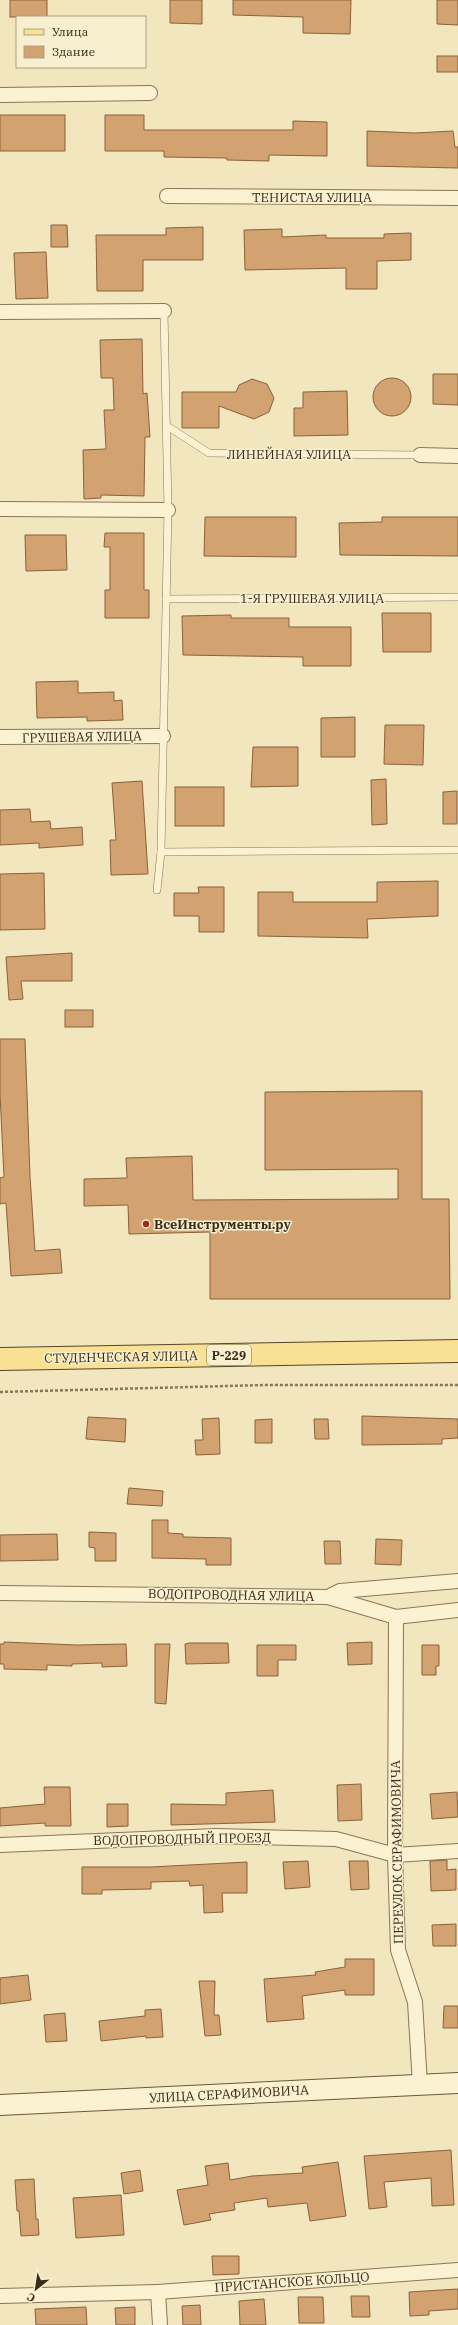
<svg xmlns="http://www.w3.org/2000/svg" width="458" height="2325" font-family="'IBM Plex Serif',serif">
<rect width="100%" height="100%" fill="#f1e6be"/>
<g fill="#d2a271" stroke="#8b613a">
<rect x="10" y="0" width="37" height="17"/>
<polygon points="170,0 202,0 202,24 170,23"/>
<polygon points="233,0 351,0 350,34 303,33 303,17 233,15"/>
<polygon points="437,0 458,0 458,25 437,24"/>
<rect x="437" y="56" width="21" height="16"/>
<rect x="0" y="115" width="65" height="36"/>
<polygon points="105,115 144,115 144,130 293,130 293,121 327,122 327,156 269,155 269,161 227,160 227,158 164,157 164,151 105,151"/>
<polygon points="367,131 415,133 453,131 455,147 458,147 458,168 367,166"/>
<polygon points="51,225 67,225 68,247 51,247"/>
<polygon points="203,227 203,260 143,260 143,291 97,291 96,235 166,235 166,228"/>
<polygon points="282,229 282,237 326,235 326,238 384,238 384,234 411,233 411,260 377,261 377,289 346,289 346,268 245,270 244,230"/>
<polygon points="46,252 48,298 16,299 14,253"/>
<polygon points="142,339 143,394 147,393 150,437 145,437 144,496 101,495 101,498 84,499 83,450 106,449 104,410 114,410 113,378 101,378 100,340"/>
<polygon points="433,374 458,374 458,405 433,404"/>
<circle cx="392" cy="397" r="19"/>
<polygon points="252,379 267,384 274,398 269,412 254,419 219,406 219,428 182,428 182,392 236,392 239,385"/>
<polygon points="347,391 348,435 294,436 294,408 303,408 303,392"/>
<polygon points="205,517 296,517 296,557 204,556"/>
<polygon points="382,517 458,517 458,556 340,555 339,523 382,522"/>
<polygon points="105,533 144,533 144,590 149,590 149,618 105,618 105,590 110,590 110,547 104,547"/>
<polygon points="25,535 66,535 67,570 26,571"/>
<polygon points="382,613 431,613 431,652 383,652"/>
<polygon points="231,615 231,618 289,618 289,627 351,627 351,666 303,666 303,657 183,655 182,616"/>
<polygon points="78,681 78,693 114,692 114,701 122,700 123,720 87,721 87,717 37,718 36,682"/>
<polygon points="355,717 355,757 321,757 321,718"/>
<polygon points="385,725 424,725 423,765 384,764"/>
<polygon points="253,747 298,747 298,786 251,787"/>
<polygon points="386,779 387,824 372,825 371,780"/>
<polygon points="142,781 148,874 111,875 110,840 116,840 112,783"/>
<rect x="175" y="787" width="49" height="39"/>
<polygon points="457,791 457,824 443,824 443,792"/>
<polygon points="30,809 31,822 50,821 51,829 82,827 83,845 39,848 39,843 0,845 0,810"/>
<polygon points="44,873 45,929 0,930 0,874"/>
<polygon points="438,881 438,916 367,919 368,938 258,936 258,892 293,892 293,902 377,902 377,882"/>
<polygon points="198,887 224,887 224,932 199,932 199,916 174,916 174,893 199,893"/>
<polygon points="72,953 72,981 21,981 23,999 9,1000 6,957"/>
<rect x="65" y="1010" width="28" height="17"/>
<polygon points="0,1039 25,1039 30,1176 35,1251 60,1249 62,1273 11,1276 6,1203 0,1204 0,1178 4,1177 0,1094"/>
<polygon points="398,1091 422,1091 422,1199 449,1199 450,1299 210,1299 210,1232 129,1234 128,1205 84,1206 84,1179 127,1178 126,1158 192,1156 193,1200 398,1199 398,1169 265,1170 265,1092"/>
<polygon points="362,1416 458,1419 458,1438 442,1439 442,1444 362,1445"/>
<polygon points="88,1417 126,1419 125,1442 86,1439"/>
<polygon points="219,1418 220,1454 196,1455 195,1440 203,1440 202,1419"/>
<polygon points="272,1419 272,1443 255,1443 255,1420"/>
<polygon points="314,1419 328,1419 329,1439 315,1439"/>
<polygon points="129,1488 163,1491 162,1506 127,1504"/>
<polygon points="152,1520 168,1520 168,1533 183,1534 183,1537 231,1538 231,1565 206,1565 206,1559 152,1558"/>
<polygon points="89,1532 116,1533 116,1561 95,1561 95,1548 89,1547"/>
<polygon points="57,1534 58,1560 0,1561 0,1535"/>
<polygon points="376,1539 402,1540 401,1565 375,1564"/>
<polygon points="324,1541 340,1541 341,1564 325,1564"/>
<polygon points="4,1642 77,1645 126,1644 127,1666 102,1667 102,1663 72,1664 72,1666 47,1665 47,1670 4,1669 4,1664 0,1664 0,1644 4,1644"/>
<polygon points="372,1642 372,1664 348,1665 347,1643"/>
<polygon points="189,1643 228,1643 229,1663 186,1664 185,1644"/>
<polygon points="155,1644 170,1644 166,1704 155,1703"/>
<polygon points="257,1645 296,1645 296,1660 278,1660 278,1676 257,1676"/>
<polygon points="422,1645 439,1645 439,1666 436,1666 436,1675 422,1675"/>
<polygon points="361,1784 362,1820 338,1821 337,1785"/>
<polygon points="44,1787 70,1787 71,1826 45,1826 45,1823 0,1826 0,1808 45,1804"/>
<polygon points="273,1790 275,1822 171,1825 171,1804 226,1805 226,1793"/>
<polygon points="457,1792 458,1817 432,1819 430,1794"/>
<polygon points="107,1804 128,1804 128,1826 107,1827"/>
<polygon points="447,1860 447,1870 456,1869 456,1890 431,1891 430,1861"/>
<polygon points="308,1861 310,1887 285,1889 283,1862"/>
<polygon points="349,1861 368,1861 369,1889 351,1890"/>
<polygon points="247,1862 247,1893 222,1893 223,1912 204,1913 203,1885 190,1886 189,1881 151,1882 151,1889 102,1890 102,1894 82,1894 82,1867 151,1867"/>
<polygon points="456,1924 456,1946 433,1946 432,1925"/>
<polygon points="345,1959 374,1959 374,1995 345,1995 345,1990 302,1996 304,2019 267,2022 264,1979 316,1975 315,1972 345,1967"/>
<polygon points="28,1975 31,2000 0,2004 0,1978"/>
<polygon points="199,1981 215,1981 214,2015 219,2015 221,2035 205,2036"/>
<polygon points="444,2006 458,2006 458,2028 443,2028"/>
<polygon points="161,2009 163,2037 146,2038 146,2036 101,2041 99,2021 145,2016 145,2010"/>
<polygon points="65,2013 67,2041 46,2042 44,2015"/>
<polygon points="451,2150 454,2205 432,2206 431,2178 384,2182 387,2207 369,2209 364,2156"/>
<polygon points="338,2162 346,2216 310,2221 307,2203 268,2207 267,2198 234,2203 235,2210 209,2214 211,2220 184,2225 177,2190 208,2185 205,2166 228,2163 230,2180 252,2176 303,2173 302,2167"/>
<polygon points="140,2170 143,2191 124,2194 121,2173"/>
<polygon points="34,2179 36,2219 38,2219 39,2235 21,2236 19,2211 17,2211 15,2180"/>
<polygon points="121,2195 124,2235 76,2238 73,2198"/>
<polygon points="212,2256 239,2256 239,2274 213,2275"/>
<polygon points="458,2289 458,2309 429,2311 429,2315 410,2316 409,2292"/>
<polygon points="351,2296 369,2296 370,2317 352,2317"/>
<polygon points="298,2297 323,2297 324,2323 299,2323"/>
<polygon points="264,2299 266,2325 240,2325 239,2301"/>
<polygon points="200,2305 201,2325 183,2325 182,2306"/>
<polygon points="86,2307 87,2325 36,2325 35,2309"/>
<polygon points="135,2307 135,2325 116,2325 115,2308"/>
</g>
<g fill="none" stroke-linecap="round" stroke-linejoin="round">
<defs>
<g id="lane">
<polyline points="167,426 209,453 420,455"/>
<polyline points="166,599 458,597"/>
<polyline points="161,852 458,850"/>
<polyline points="157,890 161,852 168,510 164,311"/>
</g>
<g id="street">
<polyline points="0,95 150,93"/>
<polyline points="167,196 458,198"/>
<polyline points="0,312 164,311"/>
<polyline points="420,455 458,456"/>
<polyline points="0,509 168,510"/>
<polyline points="0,737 163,736"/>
<polyline points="0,1593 328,1597 396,1617 458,1610"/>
<polyline points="328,1597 340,1591 458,1581"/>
<polyline points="396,1617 395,1855 398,1950 415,2002 420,2085"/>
<polyline points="0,1845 216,1836 336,1839 395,1855 458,1851"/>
<polyline points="0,2296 158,2292"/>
<polyline points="160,2325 158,2292 458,2270"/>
</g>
<polyline id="secondary" points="0,2105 458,2083"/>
<polyline id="primary" points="0,1359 458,1351"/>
</defs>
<use href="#lane" stroke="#8a7655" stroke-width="8"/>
<use href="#street" stroke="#8a7655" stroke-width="16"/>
<use href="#secondary" stroke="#6c5739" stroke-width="22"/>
<use href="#primary" stroke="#58432a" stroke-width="24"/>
<polyline stroke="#8a7655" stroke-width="2.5" stroke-dasharray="3 2" stroke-linecap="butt" points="0,1392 265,1385 458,1385"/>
<use href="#lane" stroke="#fbf2d2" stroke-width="7"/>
<use href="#street" stroke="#fbf2d2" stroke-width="14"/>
<use href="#secondary" stroke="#fbf2d2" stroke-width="20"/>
<use href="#primary" stroke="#f8e192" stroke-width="22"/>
</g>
<circle fill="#9e2b21" stroke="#f8efce" stroke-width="1.5" cx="146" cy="1224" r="4"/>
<g text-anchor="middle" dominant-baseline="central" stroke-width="3" stroke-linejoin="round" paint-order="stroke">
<rect fill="#f8efce" stroke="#726651" stroke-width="1" x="207" y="1345" width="44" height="20" rx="3"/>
<g font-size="12" font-weight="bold" fill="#392c1b">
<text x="229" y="1355">Р-229</text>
</g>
<g font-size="13" fill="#392c1b" stroke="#f8efce">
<text x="312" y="197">ТЕНИСТАЯ УЛИЦА</text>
<text x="289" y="454">ЛИНЕЙНАЯ УЛИЦА</text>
<text x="312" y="598">1-Я ГРУШЕВАЯ УЛИЦА</text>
<text transform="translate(82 737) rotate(-1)">ГРУШЕВАЯ УЛИЦА</text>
<text transform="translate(121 1357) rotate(-1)">СТУДЕНЧЕСКАЯ УЛИЦА</text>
<text transform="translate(231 1595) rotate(1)">ВОДОПРОВОДНАЯ УЛИЦА</text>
<text transform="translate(182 1839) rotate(-1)">ВОДОПРОВОДНЫЙ ПРОЕЗД</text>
<text transform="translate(397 1852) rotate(-91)">ПЕРЕУЛОК СЕРАФИМОВИЧА</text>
<text transform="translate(229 2094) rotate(-3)">УЛИЦА СЕРАФИМОВИЧА</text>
<text transform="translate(292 2282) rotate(-4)">ПРИСТАНСКОЕ КОЛЬЦО</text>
</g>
<g font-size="13" font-weight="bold" fill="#392c1b" stroke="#f8efce" text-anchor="start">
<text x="154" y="1224">ВсеИнструменты.ру</text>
</g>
</g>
<rect x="16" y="16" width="130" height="52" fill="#f8efce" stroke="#aca186"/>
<rect x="24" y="29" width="20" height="6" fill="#f8e192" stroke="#aca186"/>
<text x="52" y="36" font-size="12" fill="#392c1b">Улица</text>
<rect x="24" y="46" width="20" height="12" fill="#d2a271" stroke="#aca186"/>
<text x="52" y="56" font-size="12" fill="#392c1b">Здание</text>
<g transform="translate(36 2289) rotate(210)" stroke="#f8efce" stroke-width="3" paint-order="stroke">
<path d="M0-3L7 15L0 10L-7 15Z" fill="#392c1b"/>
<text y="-6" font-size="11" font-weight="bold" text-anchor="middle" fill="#392c1b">С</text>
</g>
</svg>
